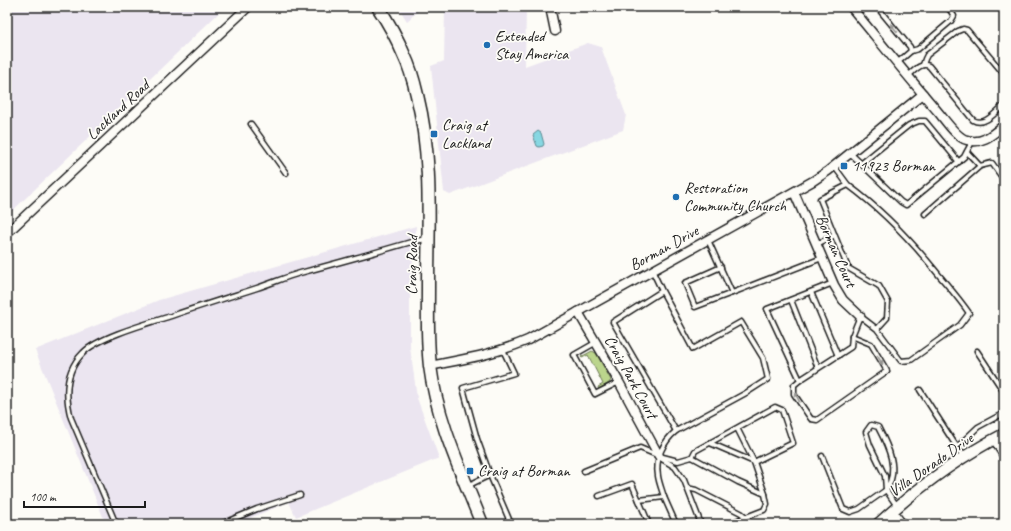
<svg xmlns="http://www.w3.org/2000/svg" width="1011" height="531" font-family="Caveat,sans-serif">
<rect width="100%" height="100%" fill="#fdfcf7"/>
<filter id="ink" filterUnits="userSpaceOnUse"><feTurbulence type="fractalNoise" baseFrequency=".025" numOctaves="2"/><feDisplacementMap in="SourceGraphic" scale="8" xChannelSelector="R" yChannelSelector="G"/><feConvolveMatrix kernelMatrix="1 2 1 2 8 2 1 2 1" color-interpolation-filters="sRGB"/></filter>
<g filter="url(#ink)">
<g fill="#ebe5f0">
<polygon points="7,7 225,7 7,216"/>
<polygon points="398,7 423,7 407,21"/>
<polygon points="445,7 526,7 525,66 588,43 601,47 626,115 623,130 450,195 444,192 431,66 444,61"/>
<polygon points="416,226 410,292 410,347 417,398 439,458 296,517 289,502 236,524 106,524 35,350 159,300"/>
</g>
<polygon fill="#bbd58c" stroke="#6c7854" points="592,351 596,353 611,380 609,383 599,389 598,387 603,384 588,355 582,358 581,357"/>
<polygon fill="#87d7e2" stroke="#5c8c93" points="538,131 541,133 544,144 543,146 539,147 537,146 533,135"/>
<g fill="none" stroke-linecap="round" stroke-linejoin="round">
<defs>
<g id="service">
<polyline points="877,7 910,47 911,51"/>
<polyline points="897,63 911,51 918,49 951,21 954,16 948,7"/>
<polyline points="923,65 925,59 927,55 958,31 963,29 967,30 1004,74"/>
<path d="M908,76C914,71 921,62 929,66L973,120C984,127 996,112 1004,105"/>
<polyline points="251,124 286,173"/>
<polyline points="850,153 901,202 906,205 964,157 972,142"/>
<polyline points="862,163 909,125 919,121 925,121 959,162"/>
<polyline points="834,166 848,185"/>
<polyline points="980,166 992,163 1004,180"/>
<polyline points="925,214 980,166 967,152"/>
<polyline points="708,240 732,293 822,258"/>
<polyline points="817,244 835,235"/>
<polyline points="721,267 685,283 695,307 732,293"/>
<polyline points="652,270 662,291 613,322 676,431 746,393 768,379 763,358 741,322 693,349 662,291"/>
<path d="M833,283L767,309L800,380L851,347L852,336L860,316L877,329L887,318L888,302L879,286L848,268L820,199L848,185C882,210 908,237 934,269C946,284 958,297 969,313L960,325L911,360L901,361L877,329"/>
<polyline points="811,292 838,356"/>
<polyline points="791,300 818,368"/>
<polyline points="595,343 574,355 595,394 619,382"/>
<polyline points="977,351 1004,392"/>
<polyline points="800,380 794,385 794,394 811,419 817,420 887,371 871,344 852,336"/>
<polyline points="920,390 964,458"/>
<path d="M871,425L878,427C888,446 900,470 886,490L885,476L870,445L866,432Z"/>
<polyline points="710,443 754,462 765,494"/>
<polyline points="957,447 978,427 1004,413"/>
<polyline points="822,456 843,509 850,512 859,509 886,490 897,506"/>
<polyline points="692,457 695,451 775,407 782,410 793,443 754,462 737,428"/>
<polyline points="662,459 675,467 684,480 701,524"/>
<polyline points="584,471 640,448 659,456 678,461 692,457 738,482 765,494 767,504 764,510 728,524"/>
<polyline points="490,475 511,524"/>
<polyline points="467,486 490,475 477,439 463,388 514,373 503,350"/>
<polyline points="687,488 696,490 741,513 746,517"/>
<polyline points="599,496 632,484 649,524"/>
<polyline points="664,497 676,524"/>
<path d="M639,500L664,497C662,490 659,483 658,476C655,458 663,442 676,431"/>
<path d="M116,524L71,418C65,396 65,371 83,353C98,337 149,323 171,316C200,306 229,297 257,288C272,283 286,277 300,273C337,263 374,253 411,242L426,239"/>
<polyline points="221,524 257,509 300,495"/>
</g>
<g id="minor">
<polyline points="550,7 555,31"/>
<path d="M851,7C880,42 909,78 939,113C945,120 957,138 967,140C982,145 993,134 1004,125"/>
<polyline points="794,192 834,285 843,300 860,316"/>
<polyline points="7,233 248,7"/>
<polyline points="578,312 619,382 659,456"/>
<path d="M430,366C464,359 496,354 528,340L813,181L828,171L923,94"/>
<polyline points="994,439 1004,455"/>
<polyline points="892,511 902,524"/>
</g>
<path id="tertiary" d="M878,524C915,490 959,457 1004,434"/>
<path id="secondary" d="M378,7C388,22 397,38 404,55C410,67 414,82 417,95C433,160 428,222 428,288C428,314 427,340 430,366C437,421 462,473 482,524"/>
</defs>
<use href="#service" stroke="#1c1c1c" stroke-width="7"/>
<use href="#minor" stroke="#1c1c1c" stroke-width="11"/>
<use href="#tertiary" stroke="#1c1c1c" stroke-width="13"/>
<use href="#secondary" stroke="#1c1c1c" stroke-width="15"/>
<use href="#service" stroke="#fdfcf7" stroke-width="4"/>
<use href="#minor" stroke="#fdfcf7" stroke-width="8"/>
<use href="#tertiary" stroke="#fdfcf7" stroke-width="10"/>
<use href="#secondary" stroke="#fdfcf7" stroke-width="12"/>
</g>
<defs><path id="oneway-solid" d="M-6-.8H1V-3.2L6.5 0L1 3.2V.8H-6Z"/></defs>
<g fill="#989794">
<use href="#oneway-solid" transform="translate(894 28) rotate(-130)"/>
<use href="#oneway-solid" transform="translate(880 360) rotate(59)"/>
<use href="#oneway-solid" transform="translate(797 397) rotate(-118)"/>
</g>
</g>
<g fill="#1f6fb2" stroke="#fdfcf7" stroke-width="1.5">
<circle cx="487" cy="45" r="4"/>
<rect x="430" y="130" width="8" height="8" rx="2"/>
<rect x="840" y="162" width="8" height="8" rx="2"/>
<circle cx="676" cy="197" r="4"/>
<rect x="466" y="467" width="8" height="8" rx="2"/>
</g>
<g text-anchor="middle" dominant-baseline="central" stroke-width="3.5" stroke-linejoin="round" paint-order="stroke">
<g font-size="16" fill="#1c1c1c" stroke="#fdfcf7" text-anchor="start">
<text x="495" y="36">Extended<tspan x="495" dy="18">Stay America</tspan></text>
<text x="442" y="125">Craig at<tspan x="442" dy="18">Lackland</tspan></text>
<text x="852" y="166">11923 Borman</text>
<text x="684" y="188">Restoration<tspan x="684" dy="18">Community Church</tspan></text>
<text x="478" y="471">Craig at Borman</text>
</g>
<g font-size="16" fill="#1c1c1c" stroke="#fdfcf7">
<text transform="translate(118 110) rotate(-43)">Lackland Road</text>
<text transform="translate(664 248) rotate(-29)">Borman Drive</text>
<text transform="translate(836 251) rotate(66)">Borman Court</text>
<text transform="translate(412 265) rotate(-89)">Craig Road</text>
<text transform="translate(631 377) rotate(61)">Craig Park Court</text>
<text transform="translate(931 465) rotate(-35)">Villa Dorado Drive</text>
</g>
</g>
<rect width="1011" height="531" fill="none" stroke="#fdfcf7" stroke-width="24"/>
<rect x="12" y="12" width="987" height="507" fill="none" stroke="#1c1c1c" stroke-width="1.5" filter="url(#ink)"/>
<path d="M24 501v6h121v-6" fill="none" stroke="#1c1c1c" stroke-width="2"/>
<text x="30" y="501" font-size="12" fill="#1c1c1c" stroke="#fdfcf7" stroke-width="3" paint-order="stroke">100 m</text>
</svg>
